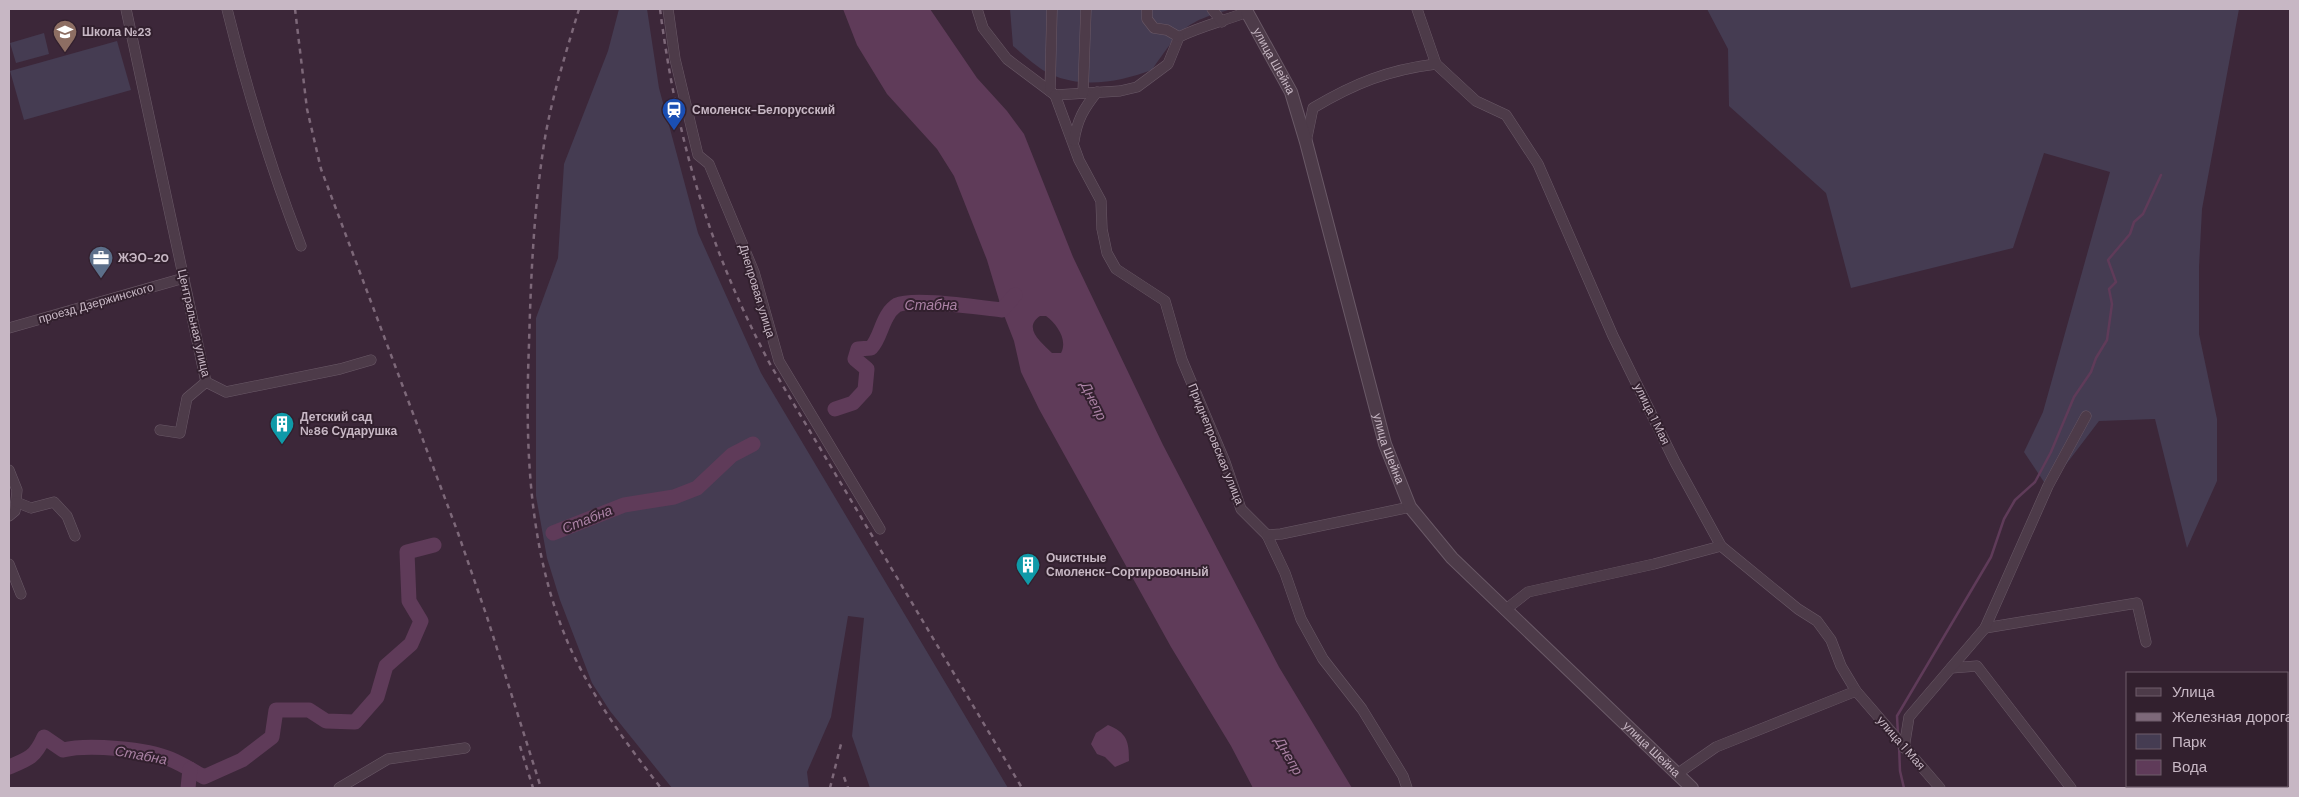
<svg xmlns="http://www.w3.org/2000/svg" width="2299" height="797" font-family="'DM Sans',sans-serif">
<rect width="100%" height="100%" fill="#3c2739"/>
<g fill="#453c52">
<polygon points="619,9 647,9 659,88 698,233 761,373 1008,788 870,788 852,736 864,618 848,616 831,717 807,772 809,788 672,788 610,711 592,683 560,600 547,558 536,496 536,318 558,258 564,164 608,51"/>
<path d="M1010,9H1232C1183,22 1180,30 1152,70C1119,82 1083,89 1050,74C1037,68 1024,55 1013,46Z"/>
<polygon points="1707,9 2239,9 2202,209 2199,267 2199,334 2217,419 2217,481 2187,548 2155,419 2099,421 2048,488 2024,452 2043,412 2110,172 2044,153 2013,248 1851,288 1826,193 1729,106 1728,49"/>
<polygon points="44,33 49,54 16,63 10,43"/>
<polygon points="117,41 131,90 24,120 10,71"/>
</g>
<g fill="#5f3b59" fill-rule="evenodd">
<path d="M843,9H930L977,78L1007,111L1024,134L1073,257L1163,445L1279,667L1352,788H1253L1231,746L1171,647L1039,409L1021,372L1014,341L1002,310L987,260L954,176L937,149L887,94L857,45ZM1040,316H1046C1057,324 1068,340 1061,353H1052C1042,343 1022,328 1040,316Z"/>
<path d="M1108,725C1127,733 1129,741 1129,761L1115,767L1105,757L1097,754L1091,744L1096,733Z"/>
</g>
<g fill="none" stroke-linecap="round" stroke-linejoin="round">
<g stroke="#5f3b59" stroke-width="2.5">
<polyline points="1898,735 1897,716 1991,557 2004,519 2015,500 2035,482 2051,452 2074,397 2091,372 2096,358 2107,340 2112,304 2109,289 2116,282 2108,260 2130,234 2134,222 2143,214 2161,175"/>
<polyline points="1899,746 1900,771 1904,788"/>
</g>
<g stroke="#5f3b59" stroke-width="15">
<path d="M835,409L853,403L865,390L867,369L855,359L858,349L871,348C880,338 881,324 889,313C890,311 895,306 897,305C914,297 981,308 1002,310L1015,295"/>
<polyline points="553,533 624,505 674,497 697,488 732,455 753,444"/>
<path d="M9,767C29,759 35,757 44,737L63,750C88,744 147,749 170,759C182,764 193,771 204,777L242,760L272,737L276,710H309L326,721L355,722L377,697L386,666L411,644L421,621L409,601L407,552L434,545"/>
<polyline points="188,788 190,769"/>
</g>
<defs>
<g id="minor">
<polyline points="126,9 206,382"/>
<path d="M227,9C247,90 271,169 301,246"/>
<polyline points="668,9 675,59 698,155 709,164 754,272 779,361 880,529"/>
<path d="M977,9L983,28L1007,59L1055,95L1120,91L1137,87L1168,64L1179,37C1201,26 1224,21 1247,12"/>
<polyline points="1147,9 1147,19 1154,28 1167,30 1179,37"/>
<polyline points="1212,9 1222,22"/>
<polyline points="1417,9 1436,64 1476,101 1506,115 1538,164 1613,336 1675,462 1721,546 1798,609 1817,621 1831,640 1841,666 1856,691 1940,788"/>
<polyline points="1050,91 1052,9"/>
<polyline points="1083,93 1086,9"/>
<polyline points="1055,95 1079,160 1101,201 1102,229 1107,253 1116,269 1165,301 1182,360 1225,462 1241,509 1267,535 1285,573 1301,619 1323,659 1362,709 1403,776 1407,788"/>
<path d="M1074,141C1077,120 1084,108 1097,92"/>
<path d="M1306,142L1313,108C1355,83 1388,70 1436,64"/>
<polyline points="9,328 184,278"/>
<polyline points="206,382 226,392 340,369 371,360"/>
<polyline points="160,430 180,433 187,398 206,382"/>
<polyline points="9,470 17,490 15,511 9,516"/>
<polyline points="16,502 31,508 54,502 67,516 75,536"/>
<polyline points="1267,535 1281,534 1410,507"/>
<polyline points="9,564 21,594"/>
<polyline points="1505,610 1528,592 1654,564 1721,546"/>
<polyline points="1985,628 2137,603 2146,642"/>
<polyline points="1951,668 1977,666 2071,788"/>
<polyline points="1904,748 1909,717 1985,628 2048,486 2086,416"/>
<polyline points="1677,774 1716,747 1856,691"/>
<polyline points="339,788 388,759 465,748"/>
</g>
<g id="tertiary">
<path id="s1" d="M1247,9V12L1291,92L1306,142L1385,444L1410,507L1452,558L1692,788"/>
</g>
</defs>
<use href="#minor" stroke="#6a5967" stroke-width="11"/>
<use href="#tertiary" stroke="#6a5967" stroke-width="14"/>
<use href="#minor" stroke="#4d3b49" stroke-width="10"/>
<use href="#tertiary" stroke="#4d3b49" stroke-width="12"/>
<g stroke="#7d6879" stroke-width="2.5" stroke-dasharray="5 5" stroke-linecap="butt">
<polyline points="295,9 307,109 321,169 458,533 487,617 541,788"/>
<path d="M579,9C567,49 554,90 546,132C534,202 531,273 529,344C525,446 528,548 568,643C592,697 625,742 661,788"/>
<path d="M660,9C677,140 708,247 770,364L1022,788"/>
<polyline points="520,746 533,788"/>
<polyline points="844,777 848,788"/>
<polyline points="830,788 841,744"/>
</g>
</g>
<defs>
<symbol id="school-pin" viewBox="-11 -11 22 30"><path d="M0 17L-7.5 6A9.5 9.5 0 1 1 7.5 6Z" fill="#8d6e63" stroke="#32202e"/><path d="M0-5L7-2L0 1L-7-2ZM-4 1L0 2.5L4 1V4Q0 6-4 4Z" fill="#fff"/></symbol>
<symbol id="station-pin" viewBox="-11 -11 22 30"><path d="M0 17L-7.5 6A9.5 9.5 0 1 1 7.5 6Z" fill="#1a4fb4" stroke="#32202e"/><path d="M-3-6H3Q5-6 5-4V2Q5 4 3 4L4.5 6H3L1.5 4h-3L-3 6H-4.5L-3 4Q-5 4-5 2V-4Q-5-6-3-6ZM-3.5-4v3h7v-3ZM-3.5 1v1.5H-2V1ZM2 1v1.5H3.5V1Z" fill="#fff"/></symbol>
<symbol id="office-pin" viewBox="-11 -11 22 30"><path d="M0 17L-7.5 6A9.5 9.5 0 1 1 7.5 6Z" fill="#5c6f8a" stroke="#32202e"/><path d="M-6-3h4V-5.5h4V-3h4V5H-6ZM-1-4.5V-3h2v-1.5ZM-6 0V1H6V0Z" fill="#fff"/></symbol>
<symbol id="building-pin" viewBox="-11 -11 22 30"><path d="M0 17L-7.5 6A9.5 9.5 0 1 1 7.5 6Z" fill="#0f9aa8" stroke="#32202e"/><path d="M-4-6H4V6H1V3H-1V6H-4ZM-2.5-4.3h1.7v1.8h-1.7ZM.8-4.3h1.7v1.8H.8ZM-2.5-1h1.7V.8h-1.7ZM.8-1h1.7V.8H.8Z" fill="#fff"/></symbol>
</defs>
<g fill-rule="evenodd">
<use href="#school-pin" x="51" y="18" width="28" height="38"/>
<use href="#station-pin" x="660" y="96" width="28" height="38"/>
<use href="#office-pin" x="87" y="244" width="28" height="38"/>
<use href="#building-pin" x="268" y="410" width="28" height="38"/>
<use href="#building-pin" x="1014" y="551" width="28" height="38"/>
</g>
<g text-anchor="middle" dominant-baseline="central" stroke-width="4" stroke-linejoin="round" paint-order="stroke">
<g font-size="12" font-weight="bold" fill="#c7b7c4" stroke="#32202e" text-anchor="start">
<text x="82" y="32">Школа №23</text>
<text x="692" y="110">Смоленск-Белорусский</text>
<text x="118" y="258">ЖЭО-20</text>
<text x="300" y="417">Детский сад<tspan x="300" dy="14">№86 Сударушка</tspan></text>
<text x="1046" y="558">Очистные<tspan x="1046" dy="14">Смоленск-Сортировочный</tspan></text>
</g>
<g font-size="12" fill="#c7b7c4" stroke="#32202e">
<text stroke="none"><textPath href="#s1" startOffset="59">улица Шейна</textPath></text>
<text transform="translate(757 291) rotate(73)">Днепровая улица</text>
<text transform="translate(96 303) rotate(-16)">проезд Дзержинского</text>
<text transform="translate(194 323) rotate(77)">Центральная улица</text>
<text transform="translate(1652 414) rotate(64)">улица 1 Мая</text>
<text transform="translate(1216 444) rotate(68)">Приднепровская улица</text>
<text stroke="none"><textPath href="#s1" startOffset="464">улица Шейна</textPath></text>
<text transform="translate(1901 743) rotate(49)">улица 1 Мая</text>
<text stroke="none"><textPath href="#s1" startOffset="869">улица Шейна</textPath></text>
</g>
<g font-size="14" font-style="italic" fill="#ab82a5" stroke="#32202e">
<text x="931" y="305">Стабна</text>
<text transform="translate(1094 401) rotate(64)">Днепр</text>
<text transform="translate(587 519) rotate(-22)">Стабна</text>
<text transform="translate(141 755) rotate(10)">Стабна</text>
<text transform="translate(1289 756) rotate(60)">Днепр</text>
</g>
</g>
<rect width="2299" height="797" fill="none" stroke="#c7b7c4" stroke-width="20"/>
<rect x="2126" y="672" width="162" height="115" fill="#32202e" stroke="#6e5c6a"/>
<rect x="2136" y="688" width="25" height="8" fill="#4d3b49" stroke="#6e5c6a"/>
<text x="2172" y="697" font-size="15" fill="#c7b7c4">Улица</text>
<rect x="2136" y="713" width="25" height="8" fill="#7d6879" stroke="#6e5c6a"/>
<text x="2172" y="722" font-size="15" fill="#c7b7c4">Железная дорога</text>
<rect x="2136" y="734" width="25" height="15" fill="#453c52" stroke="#6e5c6a"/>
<text x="2172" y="747" font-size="15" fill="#c7b7c4">Парк</text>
<rect x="2136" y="760" width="25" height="15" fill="#5f3b59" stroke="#6e5c6a"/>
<text x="2172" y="772" font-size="15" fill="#c7b7c4">Вода</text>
</svg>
